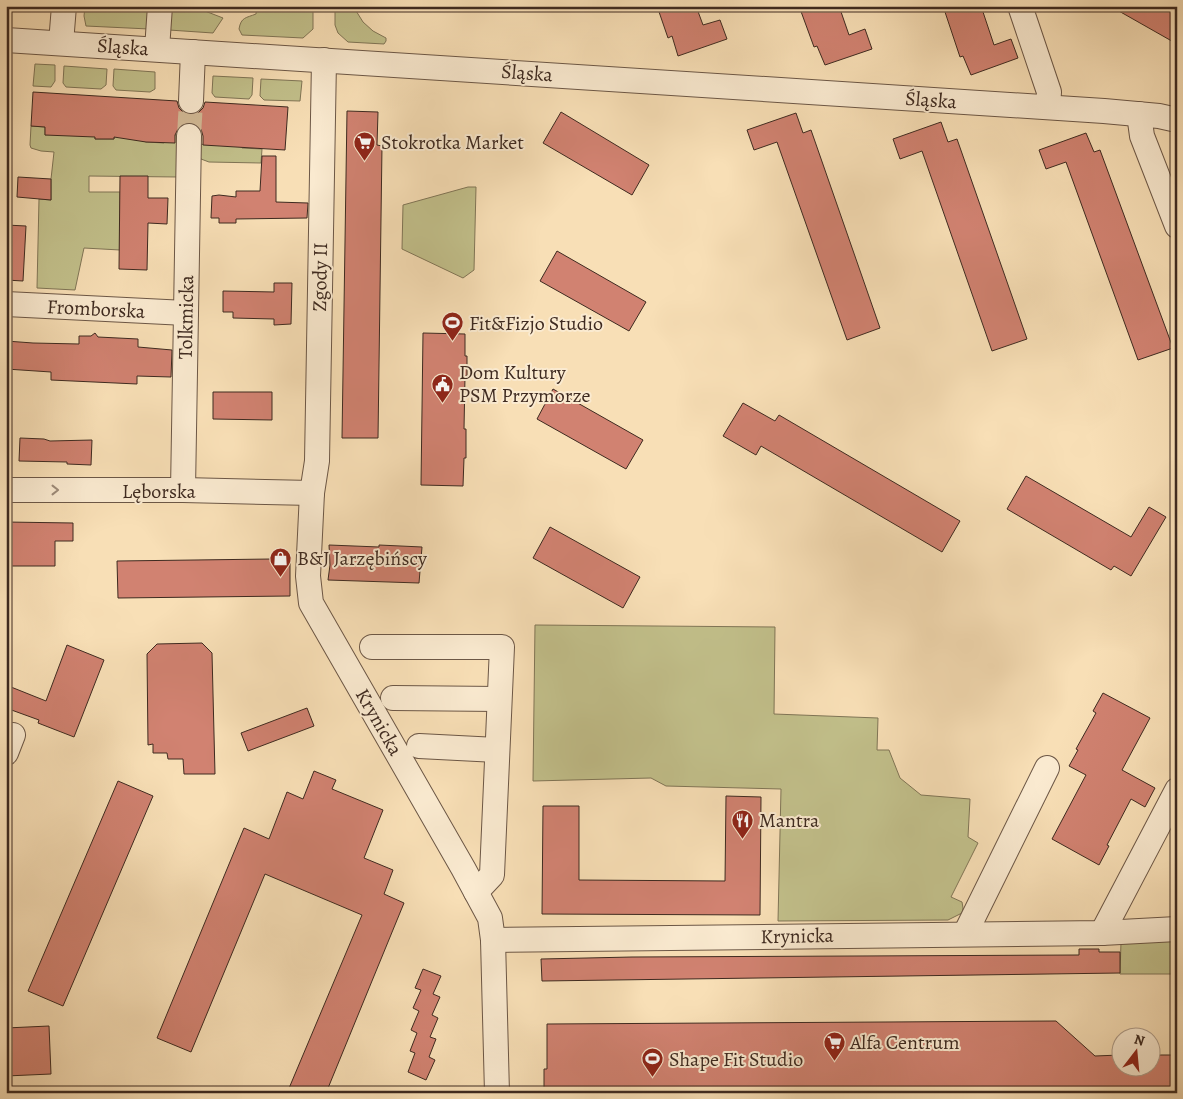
<svg xmlns="http://www.w3.org/2000/svg" width="1183" height="1099" font-family="Alegreya,serif">
<rect width="100%" height="100%" fill="#f8dfb6"/>
<filter id="stains"><feTurbulence type="fractalNoise" baseFrequency=".004" numOctaves="4"/><feColorMatrix values="0 0 0 0 .2 0 0 0 0 .09 0 0 0 0 .02 0 0 0 .5 -.17"/></filter>
<radialGradient id="worn" r=".72"><stop offset=".6" stop-color="#630" stop-opacity="0"/><stop offset="1" stop-color="#630" stop-opacity=".3"/></radialGradient>
<g fill="#c2c08b" stroke="#807556">
<polygon points="85,6 153,6 149,29 86,26 84,16"/>
<polygon points="169,6 205,6 205,11 223,18 213,33 169,30"/>
<path d="M257,6H313V29L303,38L242,35L239,29C241,17 246,18 256,14Z"/>
<polygon points="335,6 353,6 363,22 373,31 386,38 386,41 384,44 348,42 338,33 335,25"/>
<polygon points="35,64 55,65 55,81 51,87 33,86"/>
<polygon points="64,66 107,69 106,85 101,89 66,87 63,83"/>
<polygon points="114,69 155,72 155,89 150,92 116,90 113,86"/>
<polygon points="213,76 253,78 252,95 249,99 215,97 212,93"/>
<polygon points="261,79 302,81 300,101 264,100 260,96"/>
<polygon points="31,126 45,127 45,135 95,130 95,139 114,139 115,131 146,142 164,143 165,135 178,135 178,177 89,176 89,192 120,192 120,250 84,248 75,290 37,288 39,199 51,200 51,179 54,152 41,151 31,148 30,145"/>
<polygon points="242,139 242,148 262,149 261,163 209,162 201,159 198,151 197,144 214,145"/>
<polygon points="468,187 476,187 474,270 463,278 402,249 403,205"/>
<polygon points="535,625 775,627 774,714 878,718 877,750 889,750 900,778 921,795 970,799 968,837 978,843 951,897 962,902 963,908 962,913 948,920 778,921 781,789 666,786 651,778 533,781"/>
<polygon points="1177,941 1177,974 1120,974 1121,942"/>
</g>
<g fill="#d18271" stroke="#3e2a20">
<polygon points="657,6 696,6 703,25 720,20 727,39 678,56 672,36 668,38"/>
<polygon points="799,6 839,6 849,35 865,29 872,49 825,65 817,46 814,47"/>
<polygon points="943,6 981,6 994,45 1011,39 1018,58 971,75 963,56 960,57"/>
<polygon points="1110,6 1177,6 1177,44"/>
<polygon points="33,92 177,101 179,108 184,113 190,115 198,113 203,108 205,102 288,107 285,150 203,145 203,136 201,129 196,125 190,122 183,124 178,129 175,135 175,143 146,142 114,137 114,139 95,139 95,137 45,135 45,127 31,126"/>
<polygon points="347,111 378,112 377,145 382,146 378,438 342,438"/>
<polygon points="561,112 649,165 632,195 543,143"/>
<polygon points="796,113 803,133 811,130 880,328 847,340 777,142 754,150 747,130"/>
<polygon points="941,122 948,142 957,139 1027,339 992,351 922,151 900,159 893,139"/>
<polygon points="1086,133 1094,152 1100,150 1173,348 1138,360 1066,162 1046,169 1039,150"/>
<polygon points="262,156 276,156 276,202 308,203 307,218 236,219 236,223 219,223 219,218 211,218 212,196 219,195 236,197 236,191 260,191"/>
<polygon points="120,176 148,176 148,198 168,198 167,224 148,223 147,270 119,269"/>
<polygon points="18,177 51,179 51,200 17,197"/>
<polygon points="6,225 26,226 23,281 6,280"/>
<polygon points="557,251 646,302 629,331 540,281"/>
<polygon points="274,283 292,283 291,324 274,325 274,319 233,318 233,312 223,312 223,291 274,292"/>
<polygon points="95,333 98,337 138,339 138,347 172,350 171,377 137,376 137,384 51,380 51,372 6,369 6,341 33,343 79,344 79,336 91,336"/>
<polygon points="423,333 465,334 465,356 467,356 467,376 465,376 464,429 466,429 466,458 464,458 463,486 421,485"/>
<polygon points="553,389 643,440 626,469 537,419"/>
<polygon points="213,392 272,392 272,420 213,419"/>
<polygon points="743,403 775,421 779,415 960,521 942,552 761,446 756,455 723,436"/>
<polygon points="20,438 44,439 50,441 92,440 91,465 67,464 67,462 19,461"/>
<polygon points="1026,476 1131,537 1149,507 1166,517 1131,576 1114,566 1111,570 1007,509"/>
<polygon points="6,522 73,523 73,541 55,541 55,566 6,566"/>
<polygon points="550,527 640,577 623,608 533,558"/>
<polygon points="329,545 379,547 379,545 422,547 419,583 328,580 330,565"/>
<polygon points="272,558 290,558 290,596 118,598 117,561 272,559"/>
<polygon points="202,643 212,653 215,774 184,774 183,759 168,759 167,753 153,753 153,744 148,745 147,654 157,644"/>
<polygon points="67,645 104,660 74,737 38,723 39,720 6,708 6,685 46,701"/>
<polygon points="1103,693 1150,718 1122,770 1155,788 1145,807 1131,799 1107,845 1109,846 1099,865 1052,839 1086,775 1069,766 1078,750 1076,749 1096,713 1093,711"/>
<polygon points="307,708 314,726 248,751 241,733"/>
<polygon points="314,771 336,780 332,789 383,810 364,858 393,870 384,894 404,903 326,1093 287,1093 362,915 265,874 191,1052 157,1038 244,828 269,839 287,792 303,799"/>
<polygon points="118,781 153,796 63,1006 28,991"/>
<polygon points="726,796 761,797 760,915 542,914 543,806 579,806 579,880 725,881"/>
<polygon points="1079,949 1099,949 1099,952 1120,952 1120,973 542,981 541,959 632,957 1079,955"/>
<polygon points="423,969 441,976 433,994 440,997 432,1015 438,1018 430,1037 436,1039 429,1057 435,1060 426,1080 408,1072 415,1053 410,1051 417,1033 411,1030 419,1011 413,1008 421,990 415,988"/>
<polygon points="1056,1021 1095,1056 1120,1055 1120,1066 1150,1066 1150,1055 1177,1055 1177,1093 544,1093 544,1069 547,1069 547,1024"/>
<polygon points="49,1026 51,1074 6,1076 6,1028"/>
</g>
<g fill="none" stroke-linecap="round" stroke-linejoin="round">
<polyline stroke="#d3bb98" stroke-width="24" stroke-dasharray="24 12" stroke-linecap="butt" points="189,136 191,101"/>
<defs>
<g id="minor">
<polyline points="1020,6 1049,92 1048,107"/>
<polyline points="6,40 1104,111 1159,116 1177,120"/>
<polyline points="61,43 64,6"/>
<polyline points="157,49 160,6"/>
<polyline points="324,60 317,461 312,493 308,576 311,603 463,868 490,918 493,940 497,1093"/>
<polyline points="191,101 193,52"/>
<polyline points="1139,114 1142,136 1177,226"/>
<polyline points="6,304 186,313"/>
<polyline points="6,490 183,490 312,493"/>
<polyline points="183,490 189,136"/>
<polyline points="372,647 502,647 492,875 476,892"/>
<polyline points="393,698 499,699"/>
<polyline points="419,746 497,750"/>
<polyline points="6,753 13,735"/>
<polyline points="1102,933 1177,790"/>
<polyline points="965,934 1047,768"/>
<polyline points="493,940 1102,933 1177,929"/>
</g>
</defs>
<use href="#minor" stroke="#6c5746" stroke-width="26"/>
<use href="#minor" stroke="#faead0" stroke-width="24"/>
</g>
<defs><path id="oneway-chevron" d="M-2-3.5L2.5 0L-2 3.5" fill="none" stroke-width="1.6" stroke-linecap="round" stroke-linejoin="round" transform="scale(1.25)"/></defs>
<use stroke="#9c8a78" href="#oneway-chevron" transform="translate(55 490)"/>
<defs>
<symbol id="supermarket-pin" viewBox="-11 -11 22 30"><path d="M0 17L-7.5 6A9.5 9.5 0 1 1 7.5 6Z" fill="#8f2418" stroke="#faead0"/><path d="M-6-5.5h2.5l.6 2H6L4.5 2H-2.5L-4.4-4H-6ZM-1.5 3.2a1.3 1.3 0 1 0 .1 0ZM3 3.2a1.3 1.3 0 1 0 .1 0Z" fill="#fff"/></symbol>
<symbol id="stadium-pin" viewBox="-11 -11 22 30"><path d="M0 17L-7.5 6A9.5 9.5 0 1 1 7.5 6Z" fill="#8f2418" stroke="#faead0"/><path d="M0-5a6.5 5 0 1 0 0 10a6.5 5 0 1 0 0-10ZM-3.5-1.8h7v3.6h-7Z" fill="#fff"/></symbol>
<symbol id="civic-pin" viewBox="-11 -11 22 30"><path d="M0 17L-7.5 6A9.5 9.5 0 1 1 7.5 6Z" fill="#8f2418" stroke="#faead0"/><path d="M-.6-6.5H3V-4.5H.6V-3L4-1V1h2V6H-6V1h2V-1L-.6-3ZM-1.2 2.5V6h2.4V2.5Z" fill="#fff"/></symbol>
<symbol id="shop-pin" viewBox="-11 -11 22 30"><path d="M0 17L-7.5 6A9.5 9.5 0 1 1 7.5 6Z" fill="#8f2418" stroke="#faead0"/><path d="M-5-2.5h2.3a2.7 3.5 0 0 1 5.4 0H5L5.5 6h-11ZM-1.5-2.5h3a1.5 2.3 0 0 0-3 0Z" fill="#fff"/></symbol>
<symbol id="restaurant-pin" viewBox="-11 -11 22 30"><path d="M0 17L-7.5 6A9.5 9.5 0 1 1 7.5 6Z" fill="#8f2418" stroke="#faead0"/><path d="M-5-6h1v4h1v-4h1v4h1v-4h1v5L-1.5 .5V6h-2V.5L-5-1ZM5-6V6H3V1.5H1.5Q1.5-4 5-6Z" fill="#fff"/></symbol>
</defs>
<g fill-rule="evenodd">
<use href="#supermarket-pin" x="352" y="130" width="25" height="34"/>
<use href="#stadium-pin" x="440" y="310" width="25" height="34"/>
<use href="#civic-pin" x="430" y="372" width="25" height="34"/>
<use href="#shop-pin" x="268" y="546" width="25" height="34"/>
<use href="#restaurant-pin" x="730" y="808" width="25" height="34"/>
<use href="#supermarket-pin" x="822" y="1030" width="25" height="34"/>
<use href="#stadium-pin" x="640" y="1046" width="25" height="34"/>
</g>
<g text-anchor="middle" dominant-baseline="central" stroke-width="4" stroke-linejoin="round" paint-order="stroke">
<g font-size="20" fill="#3e2a20" stroke="#faead0">
<text transform="translate(123 47) rotate(4)">Śląska</text>
<text transform="translate(527 73) rotate(4)">Śląska</text>
<text transform="translate(931 100) rotate(4)">Śląska</text>
<text transform="translate(320 277) rotate(-89)">Zgody II</text>
<text transform="translate(96 309) rotate(3)">Fromborska</text>
<text transform="translate(186 317) rotate(-89)">Tolkmicka</text>
<text x="159" y="491">Lęborska</text>
<text transform="translate(379 722) rotate(60)">Krynicka</text>
<text transform="translate(797 936) rotate(-1)">Krynicka</text>
</g>
<g font-size="20" fill="#3e2a20" stroke="#faead0" text-anchor="start">
<text x="381" y="142">Stokrotka Market</text>
<text x="469" y="323">Fit&amp;Fizjo Studio</text>
<text x="459" y="372">Dom Kultury<tspan x="459" dy="23">PSM Przymorze</tspan></text>
<text x="297" y="558">B&amp;J Jarzębińscy</text>
<text x="759" y="820">Mantra</text>
<text x="850" y="1042">Alfa Centrum</text>
<text x="669" y="1059">Shape Fit Studio</text>
</g>
</g>
<rect width="1183" height="1099" fill="none" stroke="#f8dfb6" stroke-width="25"/>
<rect x="8" y="8" width="1168" height="1084" fill="none" stroke="#3e2a20" stroke-width="2.5"/>
<rect x="12" y="12" width="1158" height="1074" fill="none" stroke="#3e2a20"/>
<g transform="translate(1136 1052) rotate(16)"><circle r="24" fill="#faead0" stroke="#af9d8a"/>
<path d="M0-4L9 19L0 12L-9 19Z" fill="#8f2418"/>
<text y="-8" font-size="14" font-weight="bold" text-anchor="middle" fill="#3e2a20">N</text>
</g>
<rect width="100%" height="100%" filter="url(#stains)"/>
<rect width="100%" height="100%" fill="url(#worn)"/>
</svg>
